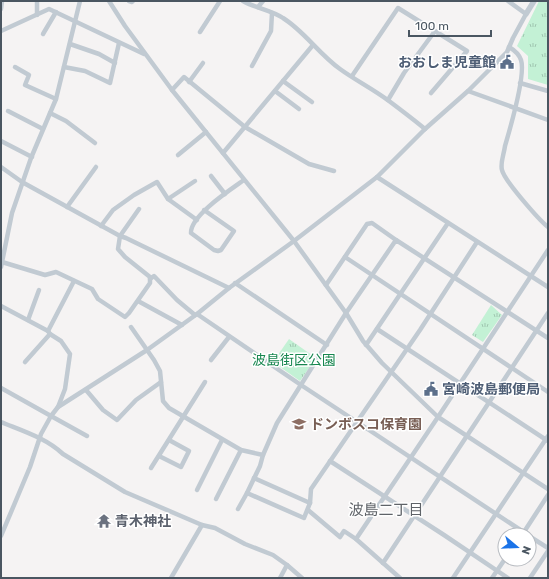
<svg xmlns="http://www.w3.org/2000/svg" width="549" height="579" font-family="Rubik,'Noto Sans JP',sans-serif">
<defs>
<pattern id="park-tufts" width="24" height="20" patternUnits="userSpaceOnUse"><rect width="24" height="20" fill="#c3f1d5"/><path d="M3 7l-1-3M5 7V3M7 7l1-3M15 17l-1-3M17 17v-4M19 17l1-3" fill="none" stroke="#a0c6b0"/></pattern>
</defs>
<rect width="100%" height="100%" fill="#f5f3f3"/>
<g fill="url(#park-tufts)">
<polygon points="539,1 548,1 548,85 528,79 528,56 517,46"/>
<polygon points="491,305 502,315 483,342 472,335"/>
<polygon points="289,339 316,358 300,381 273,362"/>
</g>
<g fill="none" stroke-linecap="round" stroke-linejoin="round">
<g stroke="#c1cad2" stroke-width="4.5">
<polyline points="37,1 37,15"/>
<polyline points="109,1 125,26 172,90 294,241 346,313 363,341 382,363 438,417 548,489"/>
<polyline points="129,1 132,2 133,1"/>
<path d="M243,1C255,8 271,10 283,18C304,31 319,54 340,69C355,80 373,89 389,101C401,110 413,119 425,129"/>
<polyline points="258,7 263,1"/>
<polyline points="1,9 2,1"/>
<polyline points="1,31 49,9 144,54"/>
<polyline points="200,32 220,1"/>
<polyline points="43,34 56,12"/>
<polyline points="70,44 99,54 115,63"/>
<path d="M509,47C514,50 519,54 521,60C526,75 510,129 505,146C504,154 500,163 502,170C504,180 539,220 548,227"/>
<polyline points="252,66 271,31 272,13"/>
<polyline points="15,67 29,75 25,85 56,99"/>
<polyline points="64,67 85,71 110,83 119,43"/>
<polyline points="352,76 398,8 467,51 431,93"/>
<polyline points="283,81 312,102"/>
<polyline points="189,82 203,63"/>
<polyline points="520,83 548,91"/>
<polyline points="172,90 184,77 245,127 309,164 334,171"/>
<polyline points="275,91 299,109"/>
<polyline points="468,91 548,120"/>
<polyline points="388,100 404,73 435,31"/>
<polyline points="8,111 43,129"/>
<polyline points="50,113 66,121 95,143"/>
<polyline points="1,141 32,157"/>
<polyline points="223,153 313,45"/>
<polyline points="178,155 206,132"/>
<polyline points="1,167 22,182 120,236 126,238 229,288"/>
<polyline points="211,176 225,194"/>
<polyline points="377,177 548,287"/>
<polyline points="168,199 195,181"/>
<polyline points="67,207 96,167"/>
<path d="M204,210L234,231L221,250L218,251L214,250L191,233C190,216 230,190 244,180"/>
<polyline points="101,226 113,210 134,195 157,182 168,199 197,220"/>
<polyline points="345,257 548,392"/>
<polyline points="2,262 45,275 56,272 92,289 98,299 125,317 129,313 150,283 150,277 125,257 118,249 120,236 139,209"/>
<polyline points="1,267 12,213 31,158 56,99 80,1"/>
<polyline points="150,279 154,276 177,300 195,315"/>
<polyline points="235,283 327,345"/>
<polyline points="326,285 367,224 372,223 396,240"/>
<polyline points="138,301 182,325"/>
<polyline points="1,306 48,331 50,334 61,341 70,354 65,389 58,407 51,416 41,434 30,467 1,536"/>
<polyline points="197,314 301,385 528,535"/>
<polyline points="28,320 39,290"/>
<polyline points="131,327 154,360 160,371 163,401 169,408 241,450 263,455"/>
<polyline points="377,329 548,441"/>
<polyline points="48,331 74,281"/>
<polyline points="366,345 448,223"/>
<polyline points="211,360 229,337"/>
<polyline points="25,362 50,334"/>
<polyline points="1,388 51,416 87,436"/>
<polyline points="86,390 103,410 117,420 136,400 161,382"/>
<polyline points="58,407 147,350 197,314 229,288 294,241 377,177 425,129 468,91 507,52 513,38 526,14 508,1"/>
<path d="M1,422C23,431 46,438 63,454L125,492L202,525L215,528L245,544L273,555L287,565L302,578"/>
<polyline points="159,456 181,467 189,451 169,440"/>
<polyline points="330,461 444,535 508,578"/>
<polyline points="151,468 205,382"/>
<polyline points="254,478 310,503"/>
<polyline points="197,490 222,440"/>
<polyline points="247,493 260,466 263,455 277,423 346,313 396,240 548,338"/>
<polyline points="216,499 241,450"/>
<polyline points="238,509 247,493 304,518 310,503 311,489 420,330 477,242"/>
<polyline points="308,510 340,537 344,531 356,539"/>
<polyline points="522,535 548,495"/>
<polyline points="529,536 548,548"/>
<polyline points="383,563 548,313"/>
<polyline points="171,578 202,525"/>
<polyline points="280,578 287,565"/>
<polyline points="400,578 356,539 438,417 548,250"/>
<polyline points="453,578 548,436"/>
<polyline points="492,578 505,559"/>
<polyline points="530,578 548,551"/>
</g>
<polyline stroke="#c1cad2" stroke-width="5.5" points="526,14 534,1"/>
</g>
<defs>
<symbol id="civic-bare" viewBox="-9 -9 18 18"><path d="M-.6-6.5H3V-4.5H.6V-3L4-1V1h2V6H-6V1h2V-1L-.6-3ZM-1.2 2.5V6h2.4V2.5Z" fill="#5c6f8a" stroke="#fff" stroke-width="2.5" paint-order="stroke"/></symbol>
<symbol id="school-bare" viewBox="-9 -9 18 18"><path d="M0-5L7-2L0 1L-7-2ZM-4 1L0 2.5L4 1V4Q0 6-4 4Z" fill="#8d6e63" stroke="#fff" stroke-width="2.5" paint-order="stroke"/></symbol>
<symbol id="temple-bare" viewBox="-9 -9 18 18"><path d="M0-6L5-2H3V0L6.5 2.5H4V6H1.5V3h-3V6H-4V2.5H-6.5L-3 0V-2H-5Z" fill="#6b7280" stroke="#fff" stroke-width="2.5" paint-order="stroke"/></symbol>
</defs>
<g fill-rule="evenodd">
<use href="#civic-bare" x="497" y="52" width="20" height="20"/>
<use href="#civic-bare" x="421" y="379" width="20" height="20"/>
<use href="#school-bare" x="289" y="414" width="20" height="20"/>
<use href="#temple-bare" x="94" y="511" width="20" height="20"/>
</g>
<g text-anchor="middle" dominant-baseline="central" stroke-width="3" stroke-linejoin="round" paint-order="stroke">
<g font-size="14" font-weight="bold" fill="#4e5e75" stroke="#fff" text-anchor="end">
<text x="496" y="62">おおしま児童館</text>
<text x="442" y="389" text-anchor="start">宮崎波島郵便局</text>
</g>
<g font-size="14" fill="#17864f" stroke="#fff">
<text x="294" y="360">波島街区公園</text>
</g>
<g font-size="14" font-weight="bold" fill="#785e54" stroke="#fff" text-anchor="start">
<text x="310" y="424">ドンボスコ保育園</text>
</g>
<g font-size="14" font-weight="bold" fill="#5b616d" stroke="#fff" text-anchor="start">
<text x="115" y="521">青木神社</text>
</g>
<g font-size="15" fill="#5f6368" stroke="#fff">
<text x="386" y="510">波島二丁目</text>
</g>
</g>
<rect width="549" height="579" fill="none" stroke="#4a5661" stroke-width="4"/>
<g transform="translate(517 547) rotate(109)"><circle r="19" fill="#ffffff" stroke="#b7bbc0"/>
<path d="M0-3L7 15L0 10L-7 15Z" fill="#1a73e8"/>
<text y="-6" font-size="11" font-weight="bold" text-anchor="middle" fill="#4a5661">N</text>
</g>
<path d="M409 30v6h82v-6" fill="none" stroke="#4a5661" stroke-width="2"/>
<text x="415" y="30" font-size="12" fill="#4a5661" stroke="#ffffff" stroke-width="3" paint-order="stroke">100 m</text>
</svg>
